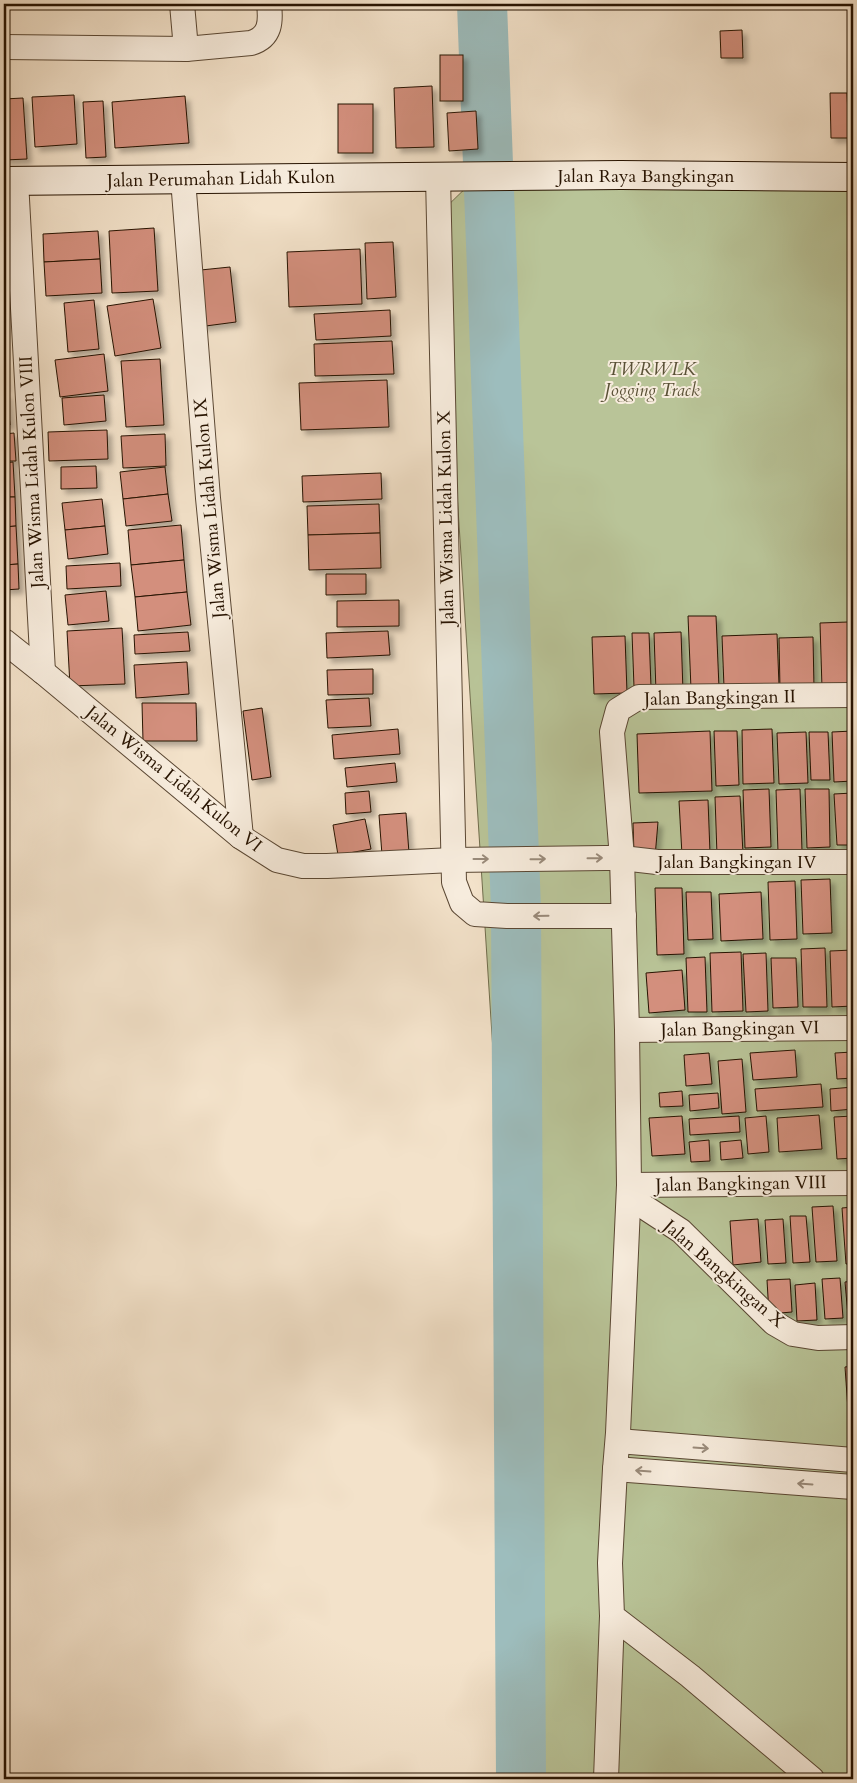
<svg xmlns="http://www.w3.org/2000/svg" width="857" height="1783" font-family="Cardo,serif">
<defs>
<filter id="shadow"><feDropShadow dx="4.5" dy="4.5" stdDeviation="2.5" flood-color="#0004"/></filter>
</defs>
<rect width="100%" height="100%" fill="#f3e2ca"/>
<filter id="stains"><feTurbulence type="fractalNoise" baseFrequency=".004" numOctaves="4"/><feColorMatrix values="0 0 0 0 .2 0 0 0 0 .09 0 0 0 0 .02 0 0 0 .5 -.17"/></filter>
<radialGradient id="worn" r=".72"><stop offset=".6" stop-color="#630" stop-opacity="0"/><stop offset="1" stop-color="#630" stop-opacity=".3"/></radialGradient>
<polygon fill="#b9c498" stroke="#706c4c" points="478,176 853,177 853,1779 540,1779 439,214"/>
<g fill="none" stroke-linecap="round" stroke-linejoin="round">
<polyline stroke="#9dbdbd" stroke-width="50" points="482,4 516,909 521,1779"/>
</g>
<g fill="#d38f7d" stroke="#271301" filter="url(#shadow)">
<polygon points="742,30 743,58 721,58 720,31"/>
<rect x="440" y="55" width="23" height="46"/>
<polygon points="432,86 434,147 396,148 394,88"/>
<polygon points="851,90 853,90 853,139 852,139"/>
<polygon points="830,93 847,93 849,138 831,138"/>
<polygon points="74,95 77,144 35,147 32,97"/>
<polygon points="185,96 189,143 115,148 112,102"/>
<polygon points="23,98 27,159 4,160 4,99"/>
<polygon points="103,101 106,157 86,158 83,102"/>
<rect x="338" y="104" width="35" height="49"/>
<polygon points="476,111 478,149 449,151 447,113"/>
<polygon points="154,228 158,291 112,293 109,231"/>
<polygon points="98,231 100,259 44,262 43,234"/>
<polygon points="393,242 396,297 367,299 365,243"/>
<polygon points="360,249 362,304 289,307 287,252"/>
<polygon points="100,259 102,293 46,296 44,262"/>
<polygon points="230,267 236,322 198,327 191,271"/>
<polygon points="153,299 161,348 115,356 107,306"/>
<polygon points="94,300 99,349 68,352 64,303"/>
<polygon points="390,310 391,336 316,340 314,314"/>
<polygon points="392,341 394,374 315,376 314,344"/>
<polygon points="104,354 108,391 60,397 55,360"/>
<polygon points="160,359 164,425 126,427 121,361"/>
<polygon points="4,364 6,389 4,389"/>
<polygon points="387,380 389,427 301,430 299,383"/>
<polygon points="7,393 10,425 4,425 4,394"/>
<polygon points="104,395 106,421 64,425 62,398"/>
<polygon points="107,430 108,459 49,461 48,432"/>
<polygon points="14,433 16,461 4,461 4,434"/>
<polygon points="165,434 166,466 123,468 121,436"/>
<polygon points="13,462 15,497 4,497 4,463"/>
<polygon points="96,466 97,488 61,489 61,467"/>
<polygon points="165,467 168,494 123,499 120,472"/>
<polygon points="381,473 382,499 303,502 302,476"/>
<polygon points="168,494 172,521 126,526 123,499"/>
<polygon points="4,497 15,497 16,526 4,527"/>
<polygon points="102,499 105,526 65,530 62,503"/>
<polygon points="379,504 380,533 308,535 307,506"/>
<polygon points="181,525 184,560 131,565 128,530"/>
<polygon points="16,526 18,564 4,565 4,527"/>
<polygon points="105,526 108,554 68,559 65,530"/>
<polygon points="380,533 381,568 309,570 308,535"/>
<polygon points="184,560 187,592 135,597 131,565"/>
<polygon points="120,563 121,586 67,589 66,566"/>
<polygon points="18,564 19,589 4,590 4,565"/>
<polygon points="326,574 366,574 366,594 326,595"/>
<polygon points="106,591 109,621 68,625 65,595"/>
<polygon points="187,592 191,625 138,631 135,597"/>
<polygon points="399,600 399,626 337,627 337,601"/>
<polygon points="688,616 716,616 719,688 691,689"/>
<polygon points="848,622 850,687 822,688 820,623"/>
<polygon points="122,628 125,684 70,686 67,631"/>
<polygon points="388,631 390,655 327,658 326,633"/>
<polygon points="188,632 190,651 135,654 134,635"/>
<polygon points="681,632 683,692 656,692 654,633"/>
<polygon points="632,633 649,633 651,687 634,687"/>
<polygon points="777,634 779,685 724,687 722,636"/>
<polygon points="625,636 627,693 594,694 592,637"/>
<polygon points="813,637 814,688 780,689 779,638"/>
<polygon points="187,662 189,694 136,698 134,665"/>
<polygon points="373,669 373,694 328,695 327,670"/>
<polygon points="369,698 371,726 328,728 326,700"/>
<polygon points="142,703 196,703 197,741 143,741"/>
<polygon points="262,708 271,777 252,780 243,711"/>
<polygon points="398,729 400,754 334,759 332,735"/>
<polygon points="772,729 774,783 743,784 742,730"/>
<polygon points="710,731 712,791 639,793 637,734"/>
<polygon points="714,731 737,731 739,785 716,786"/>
<polygon points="853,731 853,781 834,782 832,732"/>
<polygon points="806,732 808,783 779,784 777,733"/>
<polygon points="809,732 828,732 830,780 811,780"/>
<polygon points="395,763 397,782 347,787 345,768"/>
<polygon points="769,789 771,847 745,848 743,790"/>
<polygon points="800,789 802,851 778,852 776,790"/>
<polygon points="805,789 829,789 830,847 807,848"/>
<polygon points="369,791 371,812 346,814 345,793"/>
<polygon points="853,793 853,845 837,845 834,794"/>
<polygon points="740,796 743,854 717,855 715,797"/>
<polygon points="708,800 710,853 682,855 679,801"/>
<polygon points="406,813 409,853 382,855 379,815"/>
<polygon points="365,819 371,849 338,855 333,825"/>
<polygon points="658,822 655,857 634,854 633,823"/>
<polygon points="830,879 832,933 803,934 801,880"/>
<polygon points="795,881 797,939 770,940 768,882"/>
<polygon points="655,888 682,888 684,954 657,955"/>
<polygon points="686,892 711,892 713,939 688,940"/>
<polygon points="761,892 763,939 721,941 719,894"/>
<polygon points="825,948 827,1007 803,1007 801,949"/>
<polygon points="853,950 853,1006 832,1007 830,951"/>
<polygon points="741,952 743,1011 712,1012 710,953"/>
<polygon points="766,953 768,1011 746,1012 743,954"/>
<polygon points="705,957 707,1012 688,1012 686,958"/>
<polygon points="771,958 796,958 798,1007 773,1008"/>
<polygon points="682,970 685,1010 649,1013 646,973"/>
<polygon points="795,1050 797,1077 753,1080 750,1053"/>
<polygon points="853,1052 853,1078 837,1079 835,1053"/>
<polygon points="709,1053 712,1084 686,1086 684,1055"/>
<polygon points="742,1059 746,1112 722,1114 718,1061"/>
<polygon points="821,1084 823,1107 757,1111 755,1089"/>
<polygon points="853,1087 853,1109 831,1111 830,1089"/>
<polygon points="682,1091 683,1106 660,1107 659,1093"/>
<polygon points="718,1093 719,1108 690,1111 689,1095"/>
<polygon points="819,1115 822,1149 779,1152 777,1118"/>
<polygon points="682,1116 685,1154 652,1156 649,1118"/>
<polygon points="739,1116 740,1132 690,1135 689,1119"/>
<polygon points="766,1116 769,1152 748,1154 745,1118"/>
<polygon points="853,1116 853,1158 837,1159 834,1117"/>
<polygon points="709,1140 710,1161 691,1162 689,1142"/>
<polygon points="741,1140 743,1158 721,1160 720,1142"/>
<polygon points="833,1206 837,1261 816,1262 812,1207"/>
<polygon points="853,1207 853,1263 846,1264 842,1208"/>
<polygon points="790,1216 806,1216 810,1262 793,1263"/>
<polygon points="758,1219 761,1262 733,1265 730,1221"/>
<polygon points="783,1219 786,1263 768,1264 765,1220"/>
<polygon points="840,1278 843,1318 825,1319 822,1279"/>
<polygon points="790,1279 792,1312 769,1314 767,1280"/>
<polygon points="853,1281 853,1316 848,1316 845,1282"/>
<polygon points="815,1283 817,1320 797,1321 795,1285"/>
<polygon points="853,1366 853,1423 849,1424 845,1367"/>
</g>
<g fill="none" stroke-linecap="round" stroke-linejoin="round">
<defs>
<g id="street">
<polyline points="182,4 186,49"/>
<path d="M4,47L186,49L251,43C271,37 271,21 269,4"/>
<polyline points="438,177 454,882 462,903 475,914 507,916 624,916"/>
<polyline points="183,179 208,498 241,837"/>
<polyline points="16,181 43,672"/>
<polyline points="4,641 43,672 241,837 277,860 303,866 327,866 453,860 605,858 622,858 657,862 853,862"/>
<polyline points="627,1030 853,1028"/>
<polyline points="629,1185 853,1183"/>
<polyline points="629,1197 681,1231 774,1323 793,1334 818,1338 853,1337"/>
<polyline points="618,1441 853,1460"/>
<polyline points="615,1469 853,1487"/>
<polyline points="606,1779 612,1616"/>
<polyline points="812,1779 690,1676 612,1616 610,1563 615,1469 618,1433 629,1185 627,1030 622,858 612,732 618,710 639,697 853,695"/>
</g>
<polyline id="secondary" points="4,181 621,175 853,177"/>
</defs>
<use href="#street" stroke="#5a4733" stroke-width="26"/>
<use href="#secondary" stroke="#271301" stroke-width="30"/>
<use href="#street" stroke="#f7ecdd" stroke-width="24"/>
<use href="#secondary" stroke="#f7ecdd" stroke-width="28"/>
</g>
<defs><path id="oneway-shaft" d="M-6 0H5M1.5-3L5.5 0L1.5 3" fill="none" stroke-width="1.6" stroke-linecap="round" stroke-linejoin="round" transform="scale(1.25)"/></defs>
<g stroke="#998a7a">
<use href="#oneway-shaft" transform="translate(595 858) rotate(-1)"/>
<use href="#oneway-shaft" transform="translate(481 859)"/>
<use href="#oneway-shaft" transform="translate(538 859) rotate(-1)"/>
<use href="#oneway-shaft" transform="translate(541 916) rotate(179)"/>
<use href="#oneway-shaft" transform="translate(701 1448) rotate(4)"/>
<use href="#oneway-shaft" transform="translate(643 1471) rotate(-176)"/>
<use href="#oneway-shaft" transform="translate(805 1484) rotate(-176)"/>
</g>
<g text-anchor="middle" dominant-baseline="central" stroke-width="4" stroke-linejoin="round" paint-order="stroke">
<g font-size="18" fill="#271301" stroke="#f7ecdd">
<text x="646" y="176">Jalan Raya Bangkingan</text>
<text transform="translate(221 179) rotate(-1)">Jalan Perumahan Lidah Kulon</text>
<text transform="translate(32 472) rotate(-93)">Jalan Wisma Lidah Kulon VIII</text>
<text transform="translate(210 508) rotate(-95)">Jalan Wisma Lidah Kulon IX</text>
<text transform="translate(446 518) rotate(-91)">Jalan Wisma Lidah Kulon X</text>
<text transform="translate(720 698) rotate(-1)">Jalan Bangkingan II</text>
<text transform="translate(174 779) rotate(39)">Jalan Wisma Lidah Kulon VI</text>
<text x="737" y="862">Jalan Bangkingan IV</text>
<text transform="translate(740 1029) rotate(-1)">Jalan Bangkingan VI</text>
<text transform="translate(741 1184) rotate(-1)">Jalan Bangkingan VIII</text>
<text transform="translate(724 1274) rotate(41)">Jalan Bangkingan X</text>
</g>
<g font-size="18" font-style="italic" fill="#5a5136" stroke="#f7ecdd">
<text x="652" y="369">TWRWLK<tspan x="652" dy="21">Jogging Track</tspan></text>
</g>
</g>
<rect width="857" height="1783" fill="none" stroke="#f3e2ca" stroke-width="20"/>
<rect x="5" y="5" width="847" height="1773" fill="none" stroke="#271301" stroke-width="2.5"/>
<rect x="10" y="10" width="837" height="1763" fill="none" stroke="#271301"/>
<rect width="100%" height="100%" filter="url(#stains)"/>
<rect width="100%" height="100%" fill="url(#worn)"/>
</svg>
